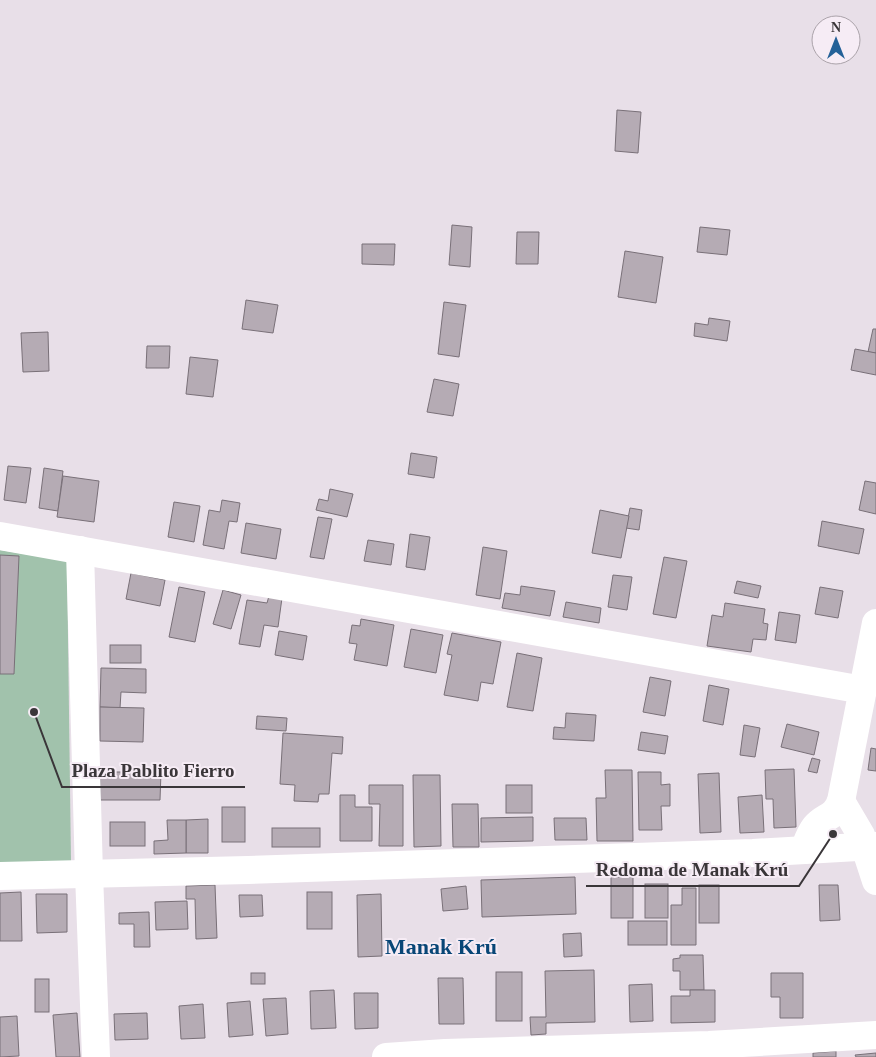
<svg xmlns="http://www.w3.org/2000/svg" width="876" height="1057" font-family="'Times New Roman',serif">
<rect width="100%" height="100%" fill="#e8dfe8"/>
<polygon fill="#a1c2ac" points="0,550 67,561 71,862 0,863"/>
<g fill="#b5abb4" stroke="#797078">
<polygon points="617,110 641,112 638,153 615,151"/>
<polygon points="452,225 472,227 470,267 449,265"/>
<polygon points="700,227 730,230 727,255 697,252"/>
<polygon points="517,232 539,232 538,264 516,264"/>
<polygon points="362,244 395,244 394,265 362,264"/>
<polygon points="625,251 663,257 656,303 618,297"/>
<polygon points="246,300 278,305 273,333 242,329"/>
<polygon points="444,302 466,305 459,357 438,354"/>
<polygon points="709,318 730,321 727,341 694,336 695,323 708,325"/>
<polygon points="873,329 876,329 876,353 868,352"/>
<polygon points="48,332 49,371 23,372 21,333"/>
<polygon points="147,346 170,346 169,368 146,368"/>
<polygon points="855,349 876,353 876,375 851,370"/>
<polygon points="190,357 218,360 213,397 186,394"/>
<polygon points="434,379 459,384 453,416 427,412"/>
<polygon points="411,453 437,457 434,478 408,474"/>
<polygon points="8,466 31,468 26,503 4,500"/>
<polygon points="44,468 63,471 58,511 39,508"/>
<polygon points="63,476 99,481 94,522 57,517"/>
<polygon points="865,481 876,483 876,514 859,510"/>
<polygon points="330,489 353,494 347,517 316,510 319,499 328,501"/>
<polygon points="222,500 240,503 237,522 229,521 224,549 203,545 209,510 220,512"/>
<polygon points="174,502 200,506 194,542 168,537"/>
<polygon points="630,508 642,510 639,530 626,528"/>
<polygon points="600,510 629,516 621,558 592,553"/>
<polygon points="318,517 332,519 324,559 310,557"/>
<polygon points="822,521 864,529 859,554 818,546"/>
<polygon points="246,523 281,529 276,559 241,553"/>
<polygon points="410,534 430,537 425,570 406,567"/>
<polygon points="368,540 394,544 391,565 364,561"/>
<polygon points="483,547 507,551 500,599 476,595"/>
<polygon points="0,555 19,556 14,674 0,674"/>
<polygon points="664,557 687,561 676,618 653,614"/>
<polygon points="131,573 165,580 160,606 126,599"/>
<polygon points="613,575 632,577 627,610 608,607"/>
<polygon points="737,581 761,586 758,598 734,593"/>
<polygon points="521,586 555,591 550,616 502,608 505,593 520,595"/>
<polygon points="179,587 205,592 195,642 169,637"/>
<polygon points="820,587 843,591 838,618 815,614"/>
<polygon points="223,590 241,595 231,629 213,624"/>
<polygon points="269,596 282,598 278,627 264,625 260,647 239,644 247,600 267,603"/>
<polygon points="566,602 601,608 599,623 563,617"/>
<polygon points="725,603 765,609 763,623 768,624 766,640 753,639 751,652 707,646 712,615 723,617"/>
<polygon points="779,612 800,615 796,643 775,640"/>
<polygon points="361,619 394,625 387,666 354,660 357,644 349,643 352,625 360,626"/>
<polygon points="411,629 443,635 436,673 404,667"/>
<polygon points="279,631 307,636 303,660 275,655"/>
<polygon points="452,633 501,642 493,684 481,682 478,701 444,695 452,655 447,654"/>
<rect x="110" y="645" width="31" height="18"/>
<polygon points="517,653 542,658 533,711 507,707"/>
<polygon points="101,668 146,669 146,693 121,692 120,708 100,707"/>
<polygon points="650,677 671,681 665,716 643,712"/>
<polygon points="709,685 729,689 723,725 703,721"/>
<polygon points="100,707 144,708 143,742 100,741"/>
<polygon points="566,713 596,715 594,741 553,739 554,727 565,728"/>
<polygon points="257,716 287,718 286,731 256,729"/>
<polygon points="787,724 819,732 814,755 781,747"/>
<polygon points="744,725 760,728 755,757 740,755"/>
<polygon points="641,732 668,736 665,754 638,750"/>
<polygon points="283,733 343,737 342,754 332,753 329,794 319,794 318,802 294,801 295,785 280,784"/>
<polygon points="871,748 876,749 876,771 868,770"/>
<polygon points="812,758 820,760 817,773 808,771"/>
<polygon points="794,769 796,827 774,828 773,799 766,799 765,770"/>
<polygon points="605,770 632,770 633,841 597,841 596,798 606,798"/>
<polygon points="100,772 161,772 160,800 100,800"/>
<polygon points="638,772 661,772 661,785 670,784 670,806 661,806 662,830 639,830"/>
<polygon points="719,773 721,832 700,833 698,774"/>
<polygon points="413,775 440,775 441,846 414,847"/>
<polygon points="369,785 403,785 403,846 379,846 380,804 369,804"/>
<rect x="506" y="785" width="26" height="28"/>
<polygon points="340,795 355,795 355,807 372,807 372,841 340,841"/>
<polygon points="762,795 764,832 740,833 738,797"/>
<polygon points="452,804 478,804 479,847 453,847"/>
<rect x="222" y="807" width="23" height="35"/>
<polygon points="533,817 533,841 481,842 481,818"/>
<polygon points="554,818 586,818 587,840 555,840"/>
<polygon points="208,819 208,853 186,853 186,820"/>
<polygon points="167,820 186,820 186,853 154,854 154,841 168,840"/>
<rect x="110" y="822" width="35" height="24"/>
<rect x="272" y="828" width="48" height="19"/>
<polygon points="575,877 576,914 482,917 481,880"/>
<rect x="611" y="877" width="22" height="41"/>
<rect x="645" y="884" width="23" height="34"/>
<polygon points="215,885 217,938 196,939 195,899 186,899 186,886"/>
<rect x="699" y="885" width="20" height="38"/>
<polygon points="819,885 838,885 840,920 820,921"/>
<polygon points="466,886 468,909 443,911 441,889"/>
<polygon points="682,888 696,888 696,945 671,945 671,905 682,905"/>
<polygon points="21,892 22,941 0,941 0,893"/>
<rect x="307" y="892" width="25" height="37"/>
<polygon points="36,894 67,894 67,932 37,933"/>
<polygon points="381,894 382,956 358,957 357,895"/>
<polygon points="239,895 262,895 263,916 240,917"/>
<polygon points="187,901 188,929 156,930 155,902"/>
<polygon points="149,912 150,947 134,947 134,924 119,924 119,913"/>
<rect x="628" y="921" width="39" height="24"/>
<polygon points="581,933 582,956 564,957 563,934"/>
<polygon points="680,955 703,955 704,990 680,990 680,971 673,971 673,959 680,958"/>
<polygon points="594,970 595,1022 546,1023 546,1034 531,1035 530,1017 546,1017 545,971"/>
<rect x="496" y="972" width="26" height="49"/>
<rect x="251" y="973" width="14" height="11"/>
<polygon points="771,973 803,973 803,1018 780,1018 780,997 771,997"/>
<polygon points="438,978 463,978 464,1024 439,1024"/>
<rect x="35" y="979" width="14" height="33"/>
<polygon points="652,984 653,1021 630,1022 629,985"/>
<polygon points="334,990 336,1028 311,1029 310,991"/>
<polygon points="690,990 715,990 715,1022 671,1023 671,996 690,996"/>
<polygon points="354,993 378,993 378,1028 355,1029"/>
<polygon points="286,998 288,1034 266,1036 263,999"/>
<polygon points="250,1001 253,1035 229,1037 227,1003"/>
<polygon points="203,1004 205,1038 181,1039 179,1006"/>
<polygon points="77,1013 80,1057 56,1057 53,1015"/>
<polygon points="147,1013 148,1039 115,1040 114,1014"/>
<polygon points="17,1016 19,1056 0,1057 0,1017"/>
<polygon points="836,1051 836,1057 813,1057 813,1053"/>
<polygon points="876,1053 876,1057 856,1057 855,1055"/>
</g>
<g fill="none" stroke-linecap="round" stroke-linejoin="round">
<g stroke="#fff" stroke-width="28">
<polyline points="0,536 863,690"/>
<polyline points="80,550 89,874 96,1057"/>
<polyline points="841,801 861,835 876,881"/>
<path d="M804,850C807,842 810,833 815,827C825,815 834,819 841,801L876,623"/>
<polyline points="0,876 248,870 753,853 876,846"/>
<polyline points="386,1057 445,1053 709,1045 876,1035"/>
</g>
</g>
<g text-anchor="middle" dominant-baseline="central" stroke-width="4" stroke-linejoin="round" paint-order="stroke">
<g font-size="22" font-weight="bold" fill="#084676" stroke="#f6ecf5">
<text x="441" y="946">Manak Krú</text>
</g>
</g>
<path fill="none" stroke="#3a3639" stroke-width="2" d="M34 712L62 787H245M833 834L799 886H586"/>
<g fill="#3a3639" stroke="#f6ecf5" stroke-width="2">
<circle cx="34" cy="712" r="5"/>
<circle cx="833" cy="834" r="5"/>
</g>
<g font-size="19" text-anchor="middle" font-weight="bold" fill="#3a3639" stroke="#f6ecf5" stroke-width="4" stroke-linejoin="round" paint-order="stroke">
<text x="153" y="777">Plaza Pablito Fierro</text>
<text x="692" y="876">Redoma de Manak Krú</text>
</g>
<g transform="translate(836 40)"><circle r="24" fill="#f6ecf5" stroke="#aba3aa"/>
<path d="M0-4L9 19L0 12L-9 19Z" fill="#246198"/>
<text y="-8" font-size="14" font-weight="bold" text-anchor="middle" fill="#3a3639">N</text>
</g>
</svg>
